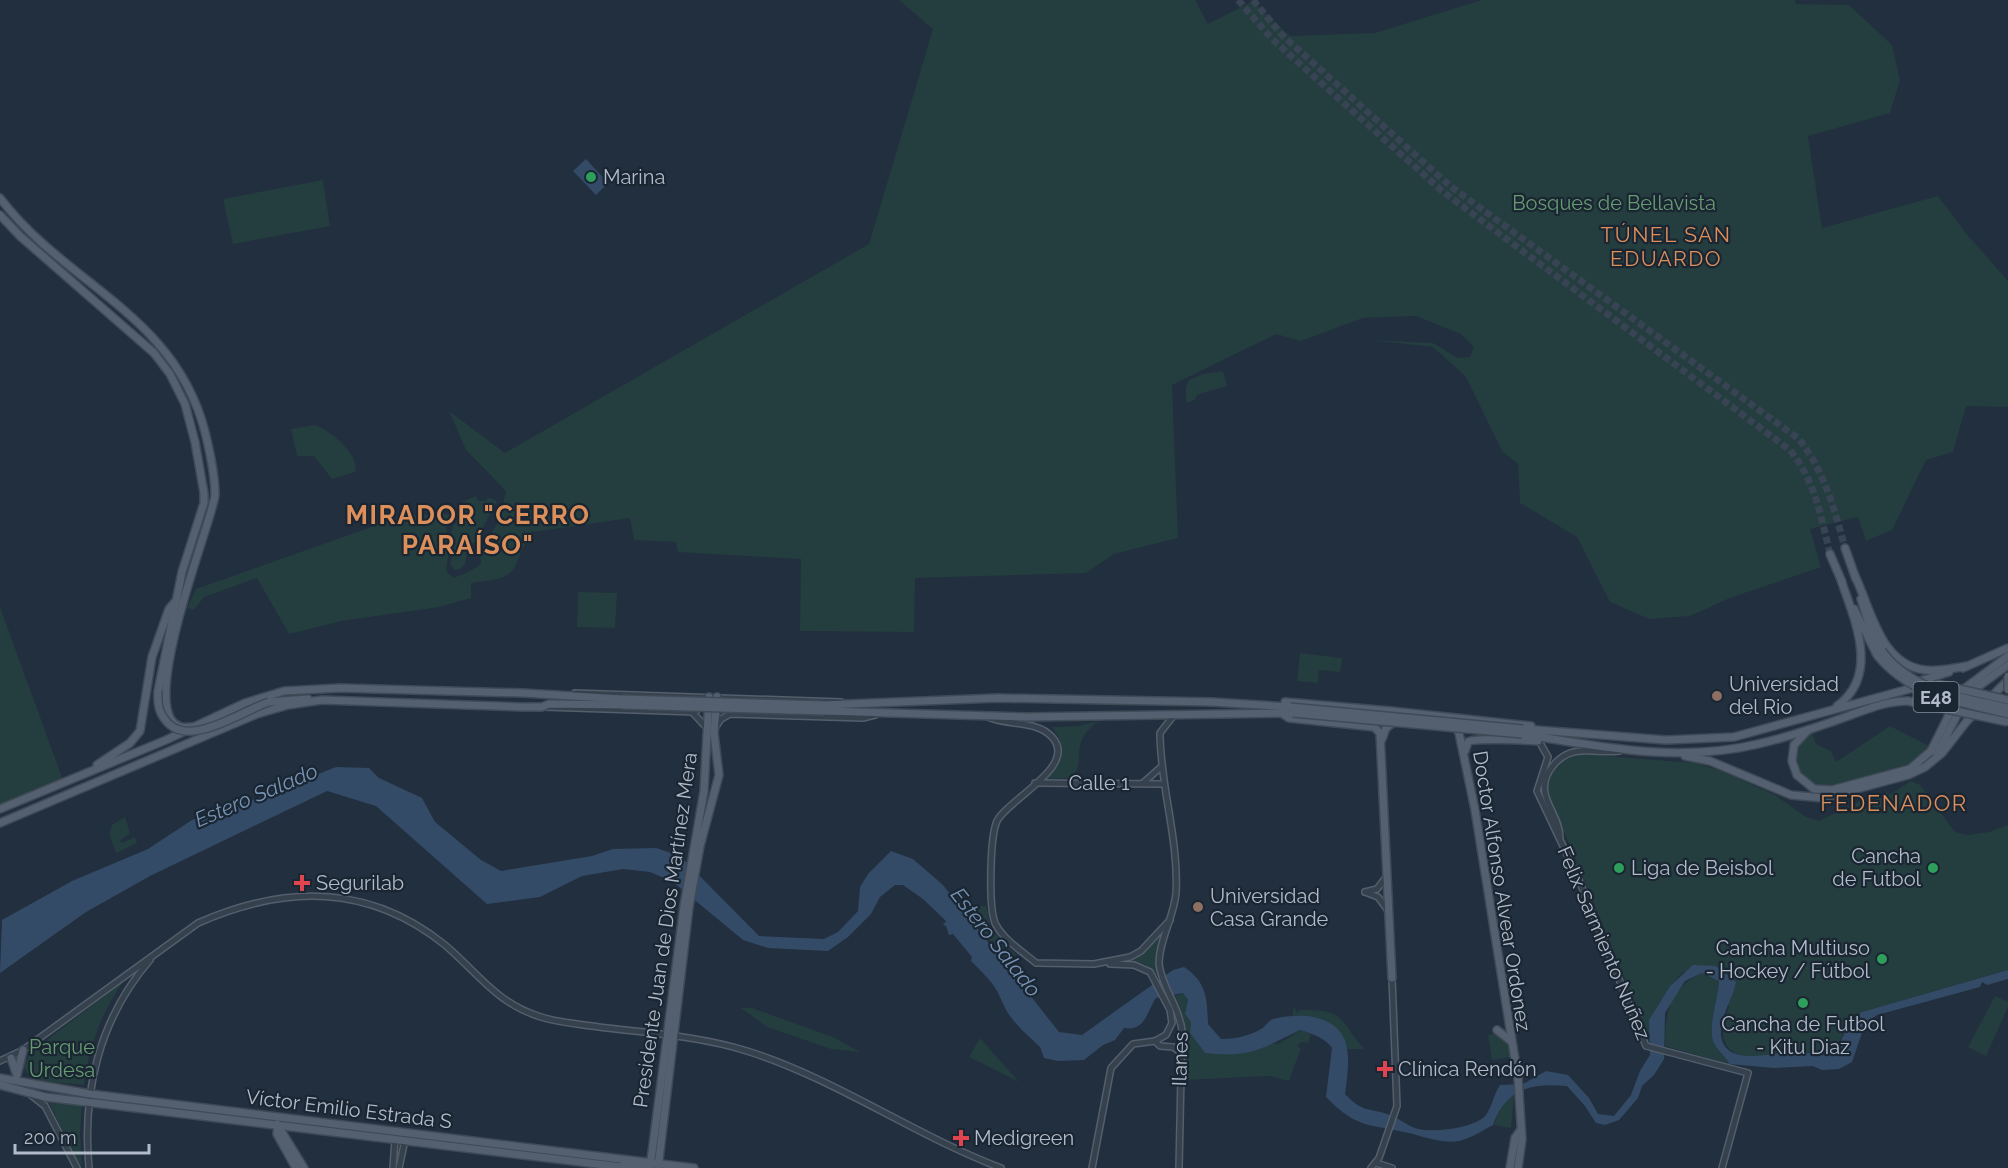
<svg xmlns="http://www.w3.org/2000/svg" width="2008" height="1168" font-family="Raleway,sans-serif">
<rect width="100%" height="100%" fill="#222f3e"/>
<g fill="#243d3f">
<path d="M899,0H1195L1208,24L1253,1L1290,36L1375,33L1482,0H1795L1796,4L1849,5L1892,45L1900,80L1890,113L1808,136L1822,228L1938,196L1965,232L2008,281V407L1966,406L1953,452L1926,460L1892,530L1866,541L1858,517L1810,529L1821,567L1730,598L1690,616L1649,619L1610,602L1577,537L1520,503L1518,464L1502,451L1466,377L1433,347L1371,340L1433,343L1458,358L1470,357L1474,347L1461,334L1416,316L1363,318L1301,341L1276,334L1172,385L1178,538L1114,554L1086,573L915,578L914,632L800,631L801,559L678,552L676,542L634,540L630,518L532,532C507,570 527,577 471,583V598L439,607L341,621L289,634L257,578L204,597L194,610L187,608L196,589L405,515L451,514L446,525L449,550L446,571L453,578L467,573L481,564L480,553L500,518L506,491L466,450L449,411L505,453L869,244L933,29Z"/>
<polygon points="323,180 330,226 233,244 223,199"/>
<polygon points="1223,371 1227,386 1197,395 1195,400 1186,403 1186,387 1189,380 1203,374"/>
<path d="M315,425C329,429 362,457 355,472L332,479L314,456H297L291,429Z"/>
<path d="M476,496L478,501H486L488,497L497,501L475,542L468,546L465,564L460,569L454,570L450,563C455,552 449,540 452,529C454,520 453,529 457,520C463,503 452,505 476,496Z"/>
<polygon points="578,592 617,593 615,628 577,627"/>
<polygon points="0,607 63,780 0,807"/>
<polygon points="1300,653 1342,658 1340,672 1319,670 1318,683 1297,681"/>
<path d="M1098,721C1067,746 1088,756 1072,778L1045,779C1064,760 1068,750 1052,727L1079,726Z"/>
<path d="M1890,726L1929,746C1925,751 1922,757 1917,761C1906,768 1829,790 1818,786C1794,779 1788,745 1812,733L1816,744L1831,751L1836,762Z"/>
<path d="M1581,754L1694,763L1719,770L1775,795L1806,817L1819,821L1859,801L1864,807L1887,792L1889,795L1911,781L1920,785L1955,832L1967,835L1989,832L2008,825V970L1862,1012L1844,1031L1834,1055C1820,1057 1810,1052 1796,1051C1785,1051 1771,1056 1759,1057C1723,1059 1716,1036 1729,1008L1716,966L1683,972L1670,986L1649,1020L1651,1041L1547,791C1548,770 1562,759 1581,754Z"/>
<polygon points="125,817 130,833 120,841 122,843 135,837 137,843 116,853 109,833 112,825"/>
<polygon points="980,906 986,906 991,929 1016,955 1010,961 985,935 971,915"/>
<polygon points="1163,933 1155,961 1158,977 1145,964 1127,961 1140,955"/>
<path d="M1702,973L1719,981C1718,999 1708,1024 1713,1041C1716,1050 1726,1056 1729,1064L1665,1046C1665,1012 1669,989 1702,973Z"/>
<path d="M123,982C100,1015 89,1047 84,1085L32,1080L23,1066L31,1052Z"/>
<polygon points="1183,993 1188,1000 1185,1014 1191,1022 1190,1033 1205,1053 1280,1043 1301,1030 1311,1034 1308,1043 1301,1042 1297,1046 1301,1048 1289,1081 1270,1076 1183,1080 1185,1023 1175,996"/>
<polygon points="1995,996 2008,1002 2008,1007 1986,1056 1968,1047"/>
<path d="M1294,1006L1297,1013L1300,1010C1344,1009 1338,1018 1364,1049H1348L1315,1017H1292Z"/>
<polygon points="741,1008 752,1008 833,1037 860,1052 831,1049 767,1027"/>
<polygon points="1497,1033 1508,1042 1510,1057 1492,1060 1488,1035"/>
<polygon points="980,1038 1019,1082 969,1057"/>
<path d="M1514,1095L1511,1128L1494,1125C1498,1114 1503,1100 1514,1095Z"/>
<polygon points="49,1103 82,1105 80,1133 82,1167 75,1158"/>
</g>
<g fill="#344b67">
<polygon points="586,159 608,183 596,195 573,171"/>
<path d="M336,767L369,768L379,778L422,798L435,822L481,860L501,871L592,856L613,849L656,848L680,856L759,936L824,939L838,932L858,911L860,887L868,874L891,851L913,859L943,885L1059,1032L1082,1035L1173,970L1184,967C1207,982 1207,999 1208,1024L1221,1039C1235,1039 1249,1036 1261,1029C1265,1027 1268,1022 1271,1020C1280,1016 1299,1015 1308,1016C1355,1023 1350,1057 1345,1094C1364,1114 1368,1107 1390,1115C1399,1118 1406,1125 1415,1128C1430,1134 1476,1128 1486,1115C1492,1106 1494,1094 1500,1085L1523,1084L1546,1071L1568,1075L1589,1098L1598,1114L1614,1116L1631,1095L1640,1071L1650,1055L1649,1020L1670,986L1693,965L1716,966L1736,982C1733,999 1719,1018 1721,1036C1726,1070 1780,1050 1796,1051C1810,1052 1820,1057 1834,1055L1851,1020L1862,1012L2008,970V979L1987,985L1982,982L1980,987L1877,1015L1865,1024L1852,1062L1839,1069L1822,1070L1813,1066L1774,1068L1729,1064C1726,1056 1716,1050 1713,1041C1708,1025 1718,999 1719,981L1702,973L1685,981L1665,1013L1664,1059L1654,1075L1642,1086L1638,1098L1619,1120L1605,1125L1596,1123L1585,1106L1567,1086C1531,1083 1506,1088 1493,1125C1482,1131 1471,1138 1459,1141C1444,1144 1424,1137 1409,1133C1369,1124 1357,1129 1326,1097L1332,1048C1325,1038 1313,1034 1300,1030C1261,1049 1250,1058 1205,1053L1190,1033L1191,1022L1185,1014L1188,1000L1183,993L1156,998C1147,1010 1146,1032 1124,1028L1115,1040L1103,1045L1084,1060L1058,1061L1044,1058L1040,1047C1031,1038 1022,1031 1014,1021C1006,1012 1003,1003 998,993C994,983 978,968 971,961L972,957L953,934L949,935L946,926L943,925L946,921L923,899L903,885H895L880,897L871,914L848,937L828,951L768,948L743,940L673,882L650,872L623,869L582,876L540,897L487,904L376,806L327,791L150,876L86,912L0,973L2,920L72,881L148,849L192,820L264,796Z"/>
</g>
<g fill="none" stroke-linecap="round" stroke-linejoin="round">
<g stroke="#384453" stroke-width="7" stroke-dasharray="7 3.5" stroke-linecap="butt">
<path d="M1238,0L1272,39L1442,191L1790,450C1815,481 1821,516 1830,554"/>
<path d="M1253,0L1281,34L1450,186L1799,439C1825,473 1834,508 1845,548"/>
</g>
<defs>
<g id="minor">
<polyline points="575,693 841,702"/>
<polyline points="544,707 695,712 700,707"/>
<polyline points="693,713 707,728"/>
<path d="M1174,715L1160,733C1160,786 1179,839 1176,893C1174,917 1159,940 1159,964C1162,988 1179,1006 1182,1030L1179,1168"/>
<path d="M988,717C1008,726 1037,720 1052,737C1079,766 1008,799 997,821C990,836 988,911 996,925C1004,940 1023,952 1036,963L1094,964L1130,957L1141,951L1170,920"/>
<polyline points="715,728 721,719 730,714 863,718 875,715"/>
<polyline points="1539,741 1548,757 1537,791 1579,880 1646,1046 1748,1073 1722,1168"/>
<polyline points="1035,783 1163,784"/>
<polyline points="1143,783 1161,767"/>
<path d="M1560,837C1560,823 1550,810 1546,797C1539,775 1559,752 1581,751C1594,750 1606,753 1619,751"/>
<polyline points="1365,892 1378,897 1387,909"/>
<polyline points="1365,892 1377,889 1387,876"/>
<polyline points="1155,1041 1160,1046 1173,1047 1180,1052"/>
<path d="M0,1061L23,1050L198,923C284,885 368,883 445,945C479,974 496,1003 541,1017C560,1023 580,1024 599,1027C648,1033 699,1036 747,1051C836,1079 914,1135 1001,1168"/>
<polyline points="31,1095 45,1106 77,1168"/>
<polyline points="1376,1163 1392,1168"/>
<path d="M89,1168C82,1092 99,1019 150,960"/>
<polyline points="393,1168 395,1139"/>
<polyline points="399,1168 405,1140"/>
<polyline points="1092,1168 1111,1068 1133,1044 1155,1041 1166,1035 1172,1023 1170,1010 1150,972 1134,965 1110,964"/>
<polyline points="1371,1168 1379,1158 1397,1106 1392,978"/>
</g>
<g id="major">
<path d="M0,198C67,286 175,314 205,432C210,452 215,474 215,495C214,518 123,740 191,727"/>
<polyline points="0,215 21,237 154,353 170,374 185,404 195,442 204,493 204,503 182,572 158,691"/>
<polyline points="1845,548 1856,579"/>
<polyline points="1830,554 1842,582"/>
<path d="M1855,576C1871,609 1880,665 1925,670C1938,672 1953,668 1967,666"/>
<polyline points="1861,599 1871,631 1882,651"/>
<polyline points="1854,609 1877,655"/>
<polyline points="1963,668 2008,648"/>
<polyline points="1914,683 1949,672"/>
<polyline points="269,702 308,699"/>
<polyline points="1285,702 1391,711 1531,726"/>
<polyline points="823,705 997,698 1212,702 1290,707"/>
<path d="M1837,706C1880,675 1855,621 1841,580"/>
<polyline points="824,711 1027,717 1293,713"/>
<polyline points="1283,714 1289,718 1374,727 1380,733 1392,978"/>
<polyline points="1451,718 1459,733 1475,810 1518,1078 1522,1139 1518,1168"/>
<polyline points="1523,729 1666,740 1734,737 1920,686"/>
<polyline points="1808,730 1794,745 1792,761 1797,775 1814,789 1832,790 1910,769 1931,751 1961,691 2008,656"/>
<path d="M1522,734C1601,747 1679,763 1758,744C1789,737 1821,726 1851,715C1870,708 1887,701 1908,701"/>
<polyline points="1382,739 1386,728 1396,720"/>
<path d="M1465,751L1468,742C1473,738 1527,740 1538,741"/>
<polyline points="1937,754 1968,694 2008,665"/>
<polyline points="1685,756 1710,761 1791,795 1823,798 1908,775 1925,767 1942,753 1967,721 2008,680"/>
<polyline points="97,765 130,743 140,731 152,657 169,609 174,603"/>
<polyline points="0,809 166,740 245,703 284,691 340,688 523,693 623,699"/>
<polyline points="0,823 257,714 288,705 322,700 522,707 542,707 549,704 623,705"/>
<polyline points="1497,1030 1511,1041"/>
<polyline points="11,1058 16,1073"/>
<polyline points="17,1075 23,1050"/>
<polyline points="0,1078 90,1094 694,1168"/>
<polyline points="0,1085 45,1097 630,1168"/>
<polyline points="277,1124 304,1168"/>
<polyline points="278,1125 277,1134 296,1168"/>
<polyline points="624,1164 649,1166"/>
<polyline points="650,1168 684,906 704,791 709,697"/>
<polyline points="658,1168 689,907 700,846 719,775 714,733 717,697"/>
<polyline points="1510,1168 1515,1138 1520,1131"/>
</g>
</defs>
<use href="#minor" stroke="#545e6c" stroke-width="8"/>
<use href="#major" stroke="#3f4a57" stroke-width="10"/>
<use href="#minor" stroke="#36414e" stroke-width="5"/>
<use href="#major" stroke="#54606f" stroke-width="7"/>
<defs>
<g id="major-bridge">
<path d="M1882,651C1913,692 1962,697 2008,708"/>
<path d="M1877,655C1911,697 1958,701 2008,714"/>
<polyline points="2008,676 2008,690"/>
<polyline points="1938,684 2008,700"/>
<path d="M158,691C157,705 159,715 170,725C194,745 242,711 269,702"/>
<polyline points="623,699 823,705"/>
<polyline points="1908,701 2008,722"/>
<polyline points="623,705 824,711"/>
<polyline points="1290,707 1523,729"/>
<polyline points="1293,713 1522,734"/>
</g>
</defs>
<use href="#major-bridge" stroke="#3f4a57" stroke-width="10" stroke-linecap="butt"/>
<use href="#major-bridge" stroke="#54606f" stroke-width="7"/>
</g>
<g fill="#2e9e5b" stroke="#1b2633" stroke-width="2">
<circle cx="591" cy="177" r="6"/>
<circle cx="1619" cy="868" r="6"/>
<circle cx="1933" cy="868" r="6"/>
<circle cx="1882" cy="959" r="6"/>
<circle cx="1803" cy="1003" r="6"/>
</g>
<g fill="#8d6e63" stroke="#1b2633" stroke-width="2">
<circle cx="1717" cy="696" r="6"/>
<circle cx="1198" cy="907" r="6"/>
</g>
<g fill="#e0444e" stroke="#1b2633" stroke-width="2">
<path d="M299 874h6v6h6v6h-6v6h-6v-6h-6v-6h6z"/>
<path d="M1382 1060h6v6h6v6h-6v6h-6v-6h-6v-6h6z"/>
<path d="M958 1129h6v6h6v6h-6v6h-6v-6h-6v-6h6z"/>
</g>
<g text-anchor="middle" dominant-baseline="central" stroke-width="4.5" stroke-linejoin="round" paint-order="stroke">
<rect fill="#1b2633" stroke="#858e9d" stroke-width="1.5" x="1913.5" y="682" width="45" height="30" rx="4.5"/>
<g font-size="18" font-weight="bold" fill="#b2bbca">
<text x="1936" y="697">E48</text>
</g>
<g font-size="20" fill="#b2bbca" stroke="#1b2633" text-anchor="start">
<text x="603" y="177">Marina</text>
<text x="1729" y="684">Universidad<tspan x="1729" dy="23">del Rio</tspan></text>
<text x="1921" y="856" text-anchor="end">Cancha<tspan x="1921" dy="23">de Futbol</tspan></text>
<text x="1631" y="868">Liga de Beisbol</text>
<text x="316" y="883">Segurilab</text>
<text x="1210" y="896">Universidad<tspan x="1210" dy="23">Casa Grande</tspan></text>
<text x="1870" y="948" text-anchor="end">Cancha Multiuso<tspan x="1870" dy="23">- Hockey / Fútbol</tspan></text>
<text x="1803" y="1024" text-anchor="middle">Cancha de Futbol<tspan x="1803" dy="23">- Kitu Diaz</tspan></text>
<text x="1398" y="1069">Clínica Rendón</text>
<text x="974" y="1138">Medigreen</text>
</g>
<g font-size="20" fill="#679c72" stroke="#1b2633">
<text x="1614" y="203">Bosques de Bellavista</text>
<text x="62" y="1047">Parque<tspan x="62" dy="23">Urdesa</tspan></text>
</g>
<g font-size="20" fill="#b2bbca" stroke="#1b2633">
<text x="1099" y="783">Calle 1</text>
<text transform="translate(1502 891) rotate(81)">Doctor Alfonso Alvear Ordonez</text>
<text transform="translate(665 930) rotate(-82)">Presidente Juan de Dios Martínez Mera</text>
<text transform="translate(1604 943) rotate(67)">Felix Sarmiento Nuñez</text>
<text transform="translate(1180 1059) rotate(-88)">Ilanes</text>
<text transform="translate(349 1109) rotate(7)">Víctor Emilio Estrada S</text>
</g>
<g font-size="21" letter-spacing="1.5" fill="#dc8f5a" stroke="#1b2633">
<text x="1666" y="234">TÚNEL SAN<tspan x="1666" dy="24">EDUARDO</tspan></text>
</g>
<g font-size="21" font-style="italic" fill="#7793b3" stroke="#1b2633">
<text transform="translate(256 795) rotate(-23)">Estero Salado</text>
<text transform="translate(996 942) rotate(52)">Estero Salado</text>
</g>
<g font-size="22" letter-spacing="1.5" fill="#dc8f5a" stroke="#1b2633">
<text x="1894" y="803">FEDENADOR</text>
</g>
<g font-size="26" font-weight="bold" letter-spacing="1.5" fill="#dc8f5a" stroke="#1b2633">
<text x="468" y="515">MIRADOR "CERRO<tspan x="468" dy="30">PARAÍSO"</tspan></text>
</g>
</g>
<path d="M15 1144v9h134v-9" fill="none" stroke="#b2bbca" stroke-width="3"/>
<text x="24" y="1144" font-size="18" fill="#b2bbca" stroke="#1b2633" stroke-width="4.5" paint-order="stroke">200 m</text>
</svg>
